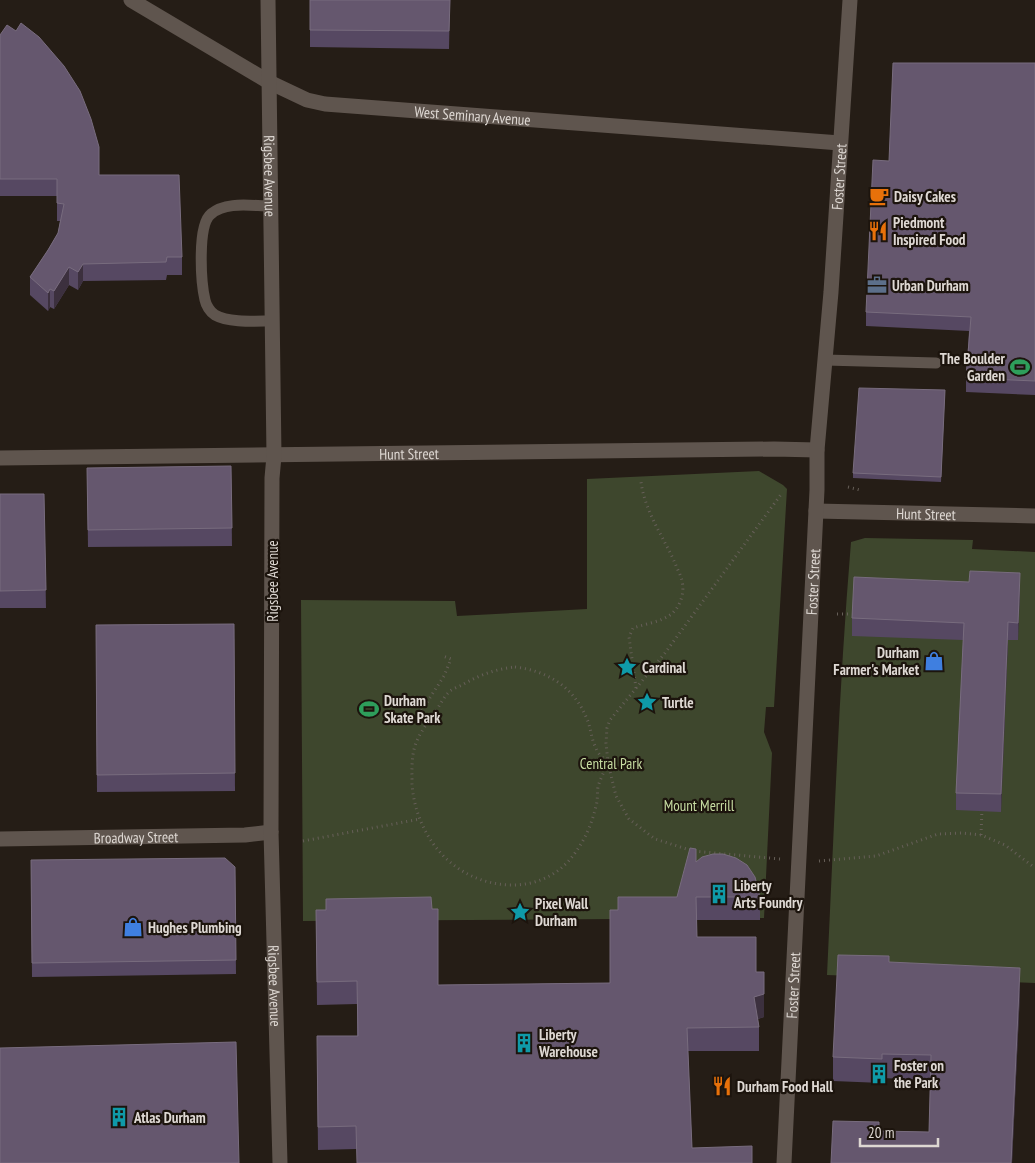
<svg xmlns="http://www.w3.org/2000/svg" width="1035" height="1163" font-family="'PT Sans Narrow',sans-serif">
<rect width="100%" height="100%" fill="#251d16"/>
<g fill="#3e472d">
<polygon points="759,471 783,485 787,489 774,707 766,707 764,732 772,753 764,918 303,921 301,600 455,601 457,616 587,609 587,479"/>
<path d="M865,538L973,540L972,549L1035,552V983L827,975C834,831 839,686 851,542Z"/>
</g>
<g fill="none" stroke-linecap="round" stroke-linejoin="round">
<g stroke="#665f58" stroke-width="3" stroke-dasharray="1 4" stroke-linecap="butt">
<polyline points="848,487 860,490"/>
<polyline points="837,614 855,614"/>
<path d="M515,667C548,671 574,687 587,719C591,728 591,739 596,748C598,754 604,759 608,763C605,770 600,779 598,787C597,793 598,800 596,806C592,824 584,842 572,857C558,875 536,885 513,885C456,885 416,839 412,784C412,770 411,756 416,743C420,733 427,723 434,714C439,707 443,698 449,692C452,689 458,687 462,685C479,675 496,669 515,667Z"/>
<path d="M636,688L629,637L633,628C645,624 660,622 670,615C680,608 685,593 682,581C681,575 677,569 675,563C663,536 645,512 641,482"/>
<polyline points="428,722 420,713 444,676 451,659 443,656"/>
<polyline points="981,835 982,808"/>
<polyline points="303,841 420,819"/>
<polyline points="780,859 693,851 655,839 629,819 616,796 608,763 606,743 607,728 610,720 665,653 782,493"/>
<polyline points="819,861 876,856 938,834 962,833 981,835 1005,845 1035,868"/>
</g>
<g stroke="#5f554e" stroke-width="11">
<path d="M270,206C252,206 226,201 211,214C197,225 201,283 205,300C206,305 210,312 215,315C229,323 257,321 272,321"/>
<polyline points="825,360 936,363"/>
</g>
<g stroke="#5f554e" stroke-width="15">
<path id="s1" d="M131,0L269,82L307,100L325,104L840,143"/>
<path id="s2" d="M0,458L774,449L817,450"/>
<path id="s3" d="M816,511L1035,516"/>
<path id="s4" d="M0,839L245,835L271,832"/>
</g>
<g stroke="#5f554e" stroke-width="15">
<path id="s5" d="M268,0L274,456L272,478L271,832L280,1163"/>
<path id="s6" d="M784,1163L817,490V450L831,292L850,0"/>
</g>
</g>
<g fill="#564862">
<polygon points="310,0 450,0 449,49 310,47"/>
<polygon points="0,35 99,175 182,257 182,275 167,275 166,280 83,281 78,290 69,285 54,309 50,307 48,311 30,295 30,277 48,250 58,233 60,221 57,221 57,196 0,196"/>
<polygon points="1035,63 1035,395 966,392 966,378 969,331 866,326 866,312 889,161"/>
<polygon points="945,390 941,482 853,478 853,473"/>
<polygon points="231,466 232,546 88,547 87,468"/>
<polygon points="0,494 44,494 46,608 0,608"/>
<polygon points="1020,590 1018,640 1008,640 1001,812 956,810 956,793 963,640 852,636 852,618"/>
<polygon points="234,624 235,791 97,792 96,625"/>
<polygon points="31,860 235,867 236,974 32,977"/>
<polygon points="696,862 760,897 760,920 697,920 697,937 756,972 764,1017 758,1019 759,1027 759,1051 688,1051 692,1148 752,1163 356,1149 318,1150 317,1060 357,1036 357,1004 317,1005 316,910 432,909 438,985 610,983 618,910 677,897"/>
<polygon points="889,962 1020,992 1012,1163 831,1163 879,1131 929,1132 931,1080 882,1078 882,1083 833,1081 833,1057"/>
</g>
<g fill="#3c303e">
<polygon points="83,264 83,281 78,290 78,272"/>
<polygon points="69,267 69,285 54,309 54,291"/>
<polygon points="50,289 50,307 48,311 48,293"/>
<polygon points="1020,573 1020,590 1018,640 1018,623"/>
<polygon points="1008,622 1008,640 1001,812 1001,794"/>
<polygon points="1020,968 1020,992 1012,1163 1011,1163"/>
<polygon points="764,994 764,1017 754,1020 754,997"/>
</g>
<g fill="#65576e" stroke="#786c7e">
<polygon points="310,0 450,0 449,31 310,30"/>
<polygon points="21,23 39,37 64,66 80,91 91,119 99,147 99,175 179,175 182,257 167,257 166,262 83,264 78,272 69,267 54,291 50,289 48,293 30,277 48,250 58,233 64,204 57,203 57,179 0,179 0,35 7,25 16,31"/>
<polygon points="893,63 1035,63 1035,381 966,378 971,317 866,312 873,160 889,161"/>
<polygon points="859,388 945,390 941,477 853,473"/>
<polygon points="231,466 232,528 88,530 87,468"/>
<polygon points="0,494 44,494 46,590 0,591"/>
<polygon points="970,571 1020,573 1018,623 1008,622 1001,794 956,793 964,623 852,618 854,577 969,582"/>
<polygon points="234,624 235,773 97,775 96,625"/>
<polygon points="690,848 696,849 696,862 702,857 713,854 723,854 736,858 747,865 755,877 760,897 696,897 697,937 756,937 756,972 764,972 764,994 754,997 759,1027 687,1028 692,1148 752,1146 752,1163 357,1163 356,1126 318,1127 317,1036 358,1036 357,981 317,982 316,910 326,910 326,899 431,897 432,909 438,909 438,985 610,983 610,910 618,910 618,897 677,897"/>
<polygon points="225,858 235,867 236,960 32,963 31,860"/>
<polygon points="838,955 889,956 889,962 1020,968 1011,1163 831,1163 833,1121 879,1122 879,1131 929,1132 931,1055 882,1054 882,1059 833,1057"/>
<polygon points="236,1042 239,1163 0,1163 0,1048"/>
</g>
<defs>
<symbol id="cafe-bare" viewBox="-9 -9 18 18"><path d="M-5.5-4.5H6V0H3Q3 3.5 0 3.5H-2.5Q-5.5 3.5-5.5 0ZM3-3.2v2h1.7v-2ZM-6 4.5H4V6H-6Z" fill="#e8710a" stroke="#1c140d" stroke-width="2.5" paint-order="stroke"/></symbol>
<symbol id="restaurant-bare" viewBox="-9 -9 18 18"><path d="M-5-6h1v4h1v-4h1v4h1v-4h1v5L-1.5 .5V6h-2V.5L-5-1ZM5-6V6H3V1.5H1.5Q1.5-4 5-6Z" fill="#e8710a" stroke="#1c140d" stroke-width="2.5" paint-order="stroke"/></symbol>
<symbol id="office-bare" viewBox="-9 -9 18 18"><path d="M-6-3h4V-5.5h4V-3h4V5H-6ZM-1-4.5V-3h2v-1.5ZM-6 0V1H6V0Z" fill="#5c6f8a" stroke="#1c140d" stroke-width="2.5" paint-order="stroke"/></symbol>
<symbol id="stadium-bare" viewBox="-9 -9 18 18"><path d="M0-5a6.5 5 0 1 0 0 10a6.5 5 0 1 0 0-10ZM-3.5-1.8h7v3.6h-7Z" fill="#2e9e5b" stroke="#1c140d" stroke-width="2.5" paint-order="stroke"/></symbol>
<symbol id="shop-bare" viewBox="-9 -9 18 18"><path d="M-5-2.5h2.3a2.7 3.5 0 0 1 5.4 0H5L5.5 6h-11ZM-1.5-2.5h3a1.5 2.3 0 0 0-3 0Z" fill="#3f7fe0" stroke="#1c140d" stroke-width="2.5" paint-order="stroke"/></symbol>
<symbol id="sight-bare" viewBox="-9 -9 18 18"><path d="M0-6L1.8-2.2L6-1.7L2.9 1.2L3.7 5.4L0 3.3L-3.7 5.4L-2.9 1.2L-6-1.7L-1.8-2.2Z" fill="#0f9aa8" stroke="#1c140d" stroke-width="2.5" paint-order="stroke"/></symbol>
<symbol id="building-bare" viewBox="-9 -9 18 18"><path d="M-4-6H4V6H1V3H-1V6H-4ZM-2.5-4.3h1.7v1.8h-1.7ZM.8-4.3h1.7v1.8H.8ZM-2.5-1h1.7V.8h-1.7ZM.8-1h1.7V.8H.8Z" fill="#0f9aa8" stroke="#1c140d" stroke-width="2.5" paint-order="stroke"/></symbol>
</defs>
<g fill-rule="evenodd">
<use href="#cafe-bare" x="865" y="182" width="28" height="28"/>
<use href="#restaurant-bare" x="864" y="217" width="28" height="28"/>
<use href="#office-bare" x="863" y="271" width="28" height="28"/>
<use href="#stadium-bare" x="1006" y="353" width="28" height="28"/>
<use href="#shop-bare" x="920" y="647" width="28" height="28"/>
<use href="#sight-bare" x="613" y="653" width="28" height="28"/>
<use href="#sight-bare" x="633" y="688" width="28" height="28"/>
<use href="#stadium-bare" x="355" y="695" width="28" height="28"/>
<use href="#building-bare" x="705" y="880" width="28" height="28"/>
<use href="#sight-bare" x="506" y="898" width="28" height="28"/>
<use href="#shop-bare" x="119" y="913" width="28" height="28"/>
<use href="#building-bare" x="510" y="1029" width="28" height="28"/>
<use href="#building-bare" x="865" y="1060" width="28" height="28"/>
<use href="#restaurant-bare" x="708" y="1072" width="28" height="28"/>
<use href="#building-bare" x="105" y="1103" width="28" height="28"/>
</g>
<g text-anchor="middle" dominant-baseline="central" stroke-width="4.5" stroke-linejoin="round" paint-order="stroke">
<g font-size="15" fill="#ded8d3" stroke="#1c140d">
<text stroke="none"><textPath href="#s1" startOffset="369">West Seminary Avenue</textPath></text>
<text stroke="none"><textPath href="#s5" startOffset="176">Rigsbee Avenue</textPath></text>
<text stroke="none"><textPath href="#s6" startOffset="988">Foster Street</textPath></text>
<text stroke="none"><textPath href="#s2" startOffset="409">Hunt Street</textPath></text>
<text stroke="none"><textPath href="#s3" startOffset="110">Hunt Street</textPath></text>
<text transform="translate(272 581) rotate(-90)">Rigsbee Avenue</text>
<text stroke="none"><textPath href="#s6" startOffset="582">Foster Street</textPath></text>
<text stroke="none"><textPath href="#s4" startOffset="136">Broadway Street</textPath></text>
<text stroke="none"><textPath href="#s5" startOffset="986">Rigsbee Avenue</textPath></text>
<text stroke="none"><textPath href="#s6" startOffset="178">Foster Street</textPath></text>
</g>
<g font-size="15" font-weight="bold" fill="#ded8d3" stroke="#1c140d" text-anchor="start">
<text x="894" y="196">Daisy Cakes</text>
<text x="893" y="222">Piedmont<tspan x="893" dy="17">Inspired Food</tspan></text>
<text x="892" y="285">Urban Durham</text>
<text x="1005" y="358" text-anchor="end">The Boulder<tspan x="1005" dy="17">Garden</tspan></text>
<text x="919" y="652" text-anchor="end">Durham<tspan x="919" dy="17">Farmer's Market</tspan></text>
<text x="642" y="667">Cardinal</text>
<text x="384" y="700">Durham<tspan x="384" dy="17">Skate Park</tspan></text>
<text x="662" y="702">Turtle</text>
<text x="734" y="885">Liberty<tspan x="734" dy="17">Arts Foundry</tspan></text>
<text x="535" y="903">Pixel Wall<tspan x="535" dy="17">Durham</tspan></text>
<text x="148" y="927">Hughes Plumbing</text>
<text x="539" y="1034">Liberty<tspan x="539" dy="17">Warehouse</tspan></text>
<text x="894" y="1065">Foster on<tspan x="894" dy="17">the Park</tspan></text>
<text x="737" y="1086">Durham Food Hall</text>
<text x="134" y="1117">Atlas Durham</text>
</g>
<g font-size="15" fill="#c7dda2" stroke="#1c140d">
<text x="611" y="763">Central Park</text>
<text x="699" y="805">Mount Merrill</text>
</g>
</g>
<path d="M860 1138v8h78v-8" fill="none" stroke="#ded8d3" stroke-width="2.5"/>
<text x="868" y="1138" font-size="15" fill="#ded8d3" stroke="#1c140d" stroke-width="4" paint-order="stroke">20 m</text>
</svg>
